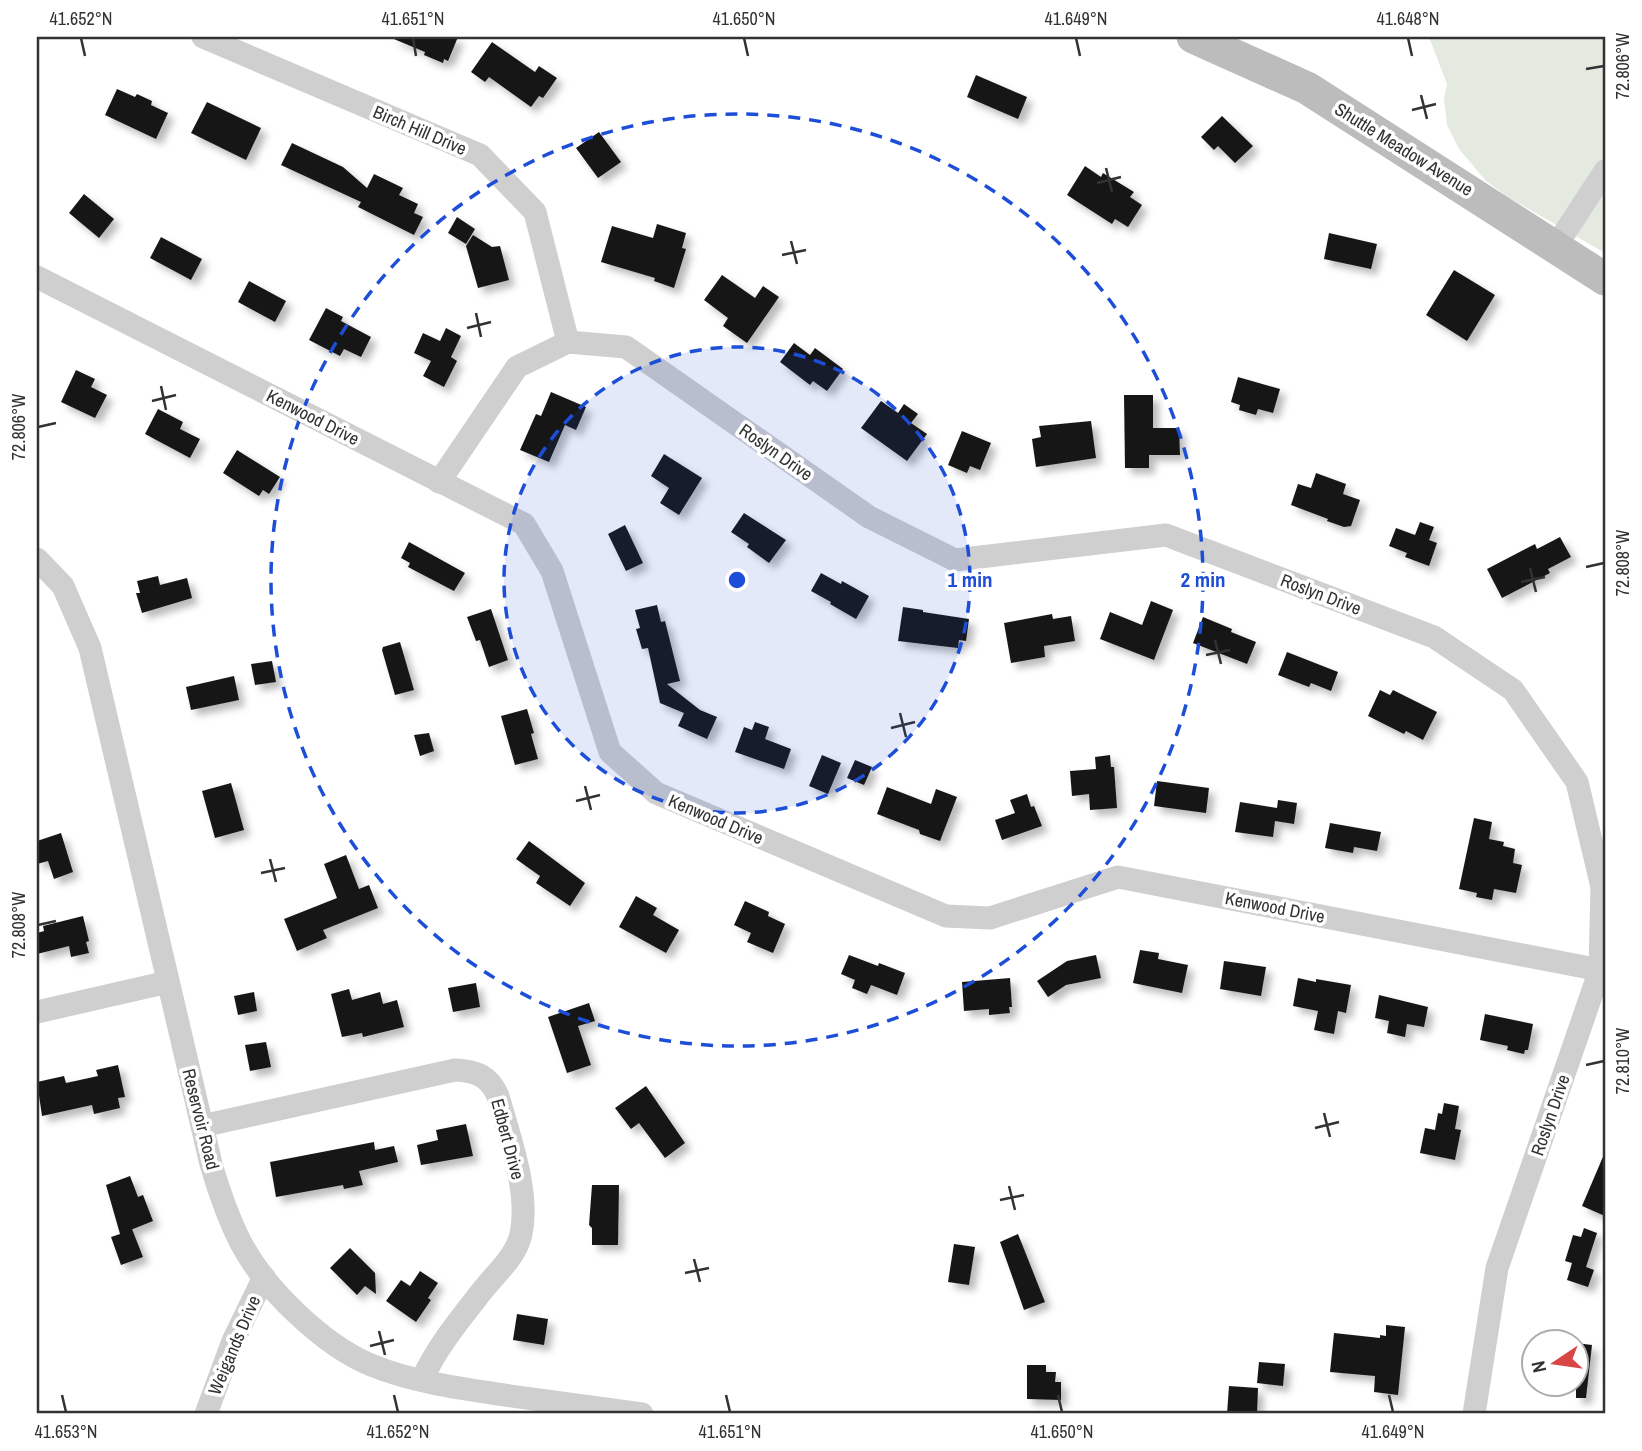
<svg xmlns="http://www.w3.org/2000/svg" width="1642" height="1451" font-family="'Archivo Narrow',sans-serif">
<defs>
<filter id="shadow"><feDropShadow dx="6" dy="6" stdDeviation="3.5" flood-color="#0004"/></filter>
</defs>
<rect width="100%" height="100%" fill="#fff"/>
<polygon fill="#e4eadf" points="1429,37 1605,37 1605,253 1508,197 1486,181 1459,149 1447,125 1444,98 1447,84"/>
<g fill="#191919" filter="url(#shadow)">
<polygon points="389,37 458,37 448,61 444,59 443,63 424,55 425,52"/>
<polygon points="492,42 535,72 539,66 557,78 543,98 539,96 531,107 489,77 485,82 471,72"/>
<polygon points="976,75 1027,97 1018,119 967,97"/>
<polygon points="117,89 135,97 137,94 152,101 151,105 168,113 156,139 105,115"/>
<polygon points="207,102 261,128 246,160 191,133"/>
<polygon points="1222,116 1253,146 1235,163 1218,146 1214,150 1201,137"/>
<polygon points="599,132 621,162 598,178 576,148"/>
<polygon points="292,143 343,167 367,188 374,174 403,188 399,195 418,204 414,213 423,217 414,235 358,207 361,202 281,165"/>
<polygon points="1085,166 1101,177 1103,173 1134,192 1130,197 1142,205 1128,227 1115,219 1112,224 1067,195"/>
<polygon points="84,194 114,219 99,238 69,213"/>
<polygon points="457,217 475,229 466,244 448,233"/>
<polygon points="657,224 686,233 682,248 686,249 674,288 654,281 655,278 601,262 612,226 653,238"/>
<polygon points="1329,233 1377,244 1371,269 1324,259"/>
<polygon points="473,235 492,247 500,246 509,280 478,288 466,246"/>
<polygon points="161,237 202,259 191,280 150,258"/>
<polygon points="1454,270 1495,295 1467,341 1426,315"/>
<polygon points="722,275 755,298 763,286 779,297 747,343 723,326 728,318 704,300"/>
<polygon points="249,281 286,301 275,322 238,302"/>
<polygon points="326,308 343,317 341,321 371,337 361,357 344,349 340,356 309,340"/>
<polygon points="446,328 461,336 451,357 457,361 444,387 423,376 431,361 414,353 423,333 440,341"/>
<polygon points="794,343 810,355 815,348 843,369 827,391 813,381 810,385 780,362"/>
<polygon points="76,370 95,379 91,387 107,395 95,418 61,402"/>
<polygon points="1238,377 1280,389 1273,413 1258,409 1256,415 1239,410 1240,405 1231,402"/>
<polygon points="551,392 586,407 576,430 565,425 549,462 520,450 536,414 541,416"/>
<polygon points="1124,395 1153,395 1153,428 1179,428 1180,455 1149,455 1149,468 1125,468"/>
<polygon points="881,401 898,413 904,404 918,414 911,423 927,434 907,461 861,428"/>
<polygon points="158,409 183,422 180,429 200,439 190,458 145,434"/>
<polygon points="1091,421 1096,458 1036,467 1032,439 1041,437 1039,426"/>
<polygon points="962,431 991,443 980,470 970,466 967,473 948,465"/>
<polygon points="237,450 280,477 269,494 263,490 259,496 223,473"/>
<polygon points="664,454 702,478 679,515 660,503 669,488 651,476"/>
<polygon points="1316,473 1346,484 1343,494 1360,500 1351,526 1344,527 1327,521 1328,519 1291,505 1298,484 1311,488"/>
<polygon points="744,513 786,540 769,563 747,547 749,544 731,532"/>
<polygon points="1420,522 1434,527 1429,540 1437,543 1429,566 1405,557 1407,553 1389,546 1396,528 1415,535"/>
<polygon points="625,525 643,563 626,571 608,534"/>
<polygon points="1560,537 1571,557 1548,569 1550,573 1502,598 1487,569 1535,544 1537,549"/>
<polygon points="409,542 465,573 454,591 408,567 410,563 401,558"/>
<polygon points="821,573 841,584 842,581 869,596 856,619 830,604 831,602 811,591"/>
<polygon points="158,576 160,585 187,578 192,598 142,613 136,593 140,593 137,581"/>
<polygon points="1151,601 1173,610 1154,660 1100,639 1110,612 1142,625"/>
<polygon points="657,605 661,622 665,621 680,681 667,684 700,710 717,717 707,739 678,726 684,713 660,703 648,648 642,649 636,629 640,628 635,610"/>
<polygon points="903,607 923,610 923,612 969,619 966,641 959,640 958,648 898,641"/>
<polygon points="491,609 508,660 489,667 480,640 476,641 467,617"/>
<polygon points="1052,614 1053,619 1071,616 1075,641 1044,646 1045,657 1011,663 1004,623"/>
<polygon points="1203,617 1232,629 1231,632 1256,642 1247,664 1193,643"/>
<polygon points="400,642 414,690 395,695 382,650 383,647"/>
<polygon points="1287,652 1338,672 1331,691 1311,683 1309,687 1278,675"/>
<polygon points="272,661 276,682 255,685 251,664"/>
<polygon points="234,676 239,700 191,710 186,687"/>
<polygon points="1380,690 1390,695 1393,690 1437,712 1423,740 1406,731 1404,734 1368,716"/>
<polygon points="527,709 534,733 531,734 538,759 515,765 501,716"/>
<polygon points="755,722 769,727 765,739 791,749 784,769 735,752 744,727 752,730"/>
<polygon points="429,733 434,751 420,756 414,735"/>
<polygon points="822,755 841,763 828,794 809,786"/>
<polygon points="1110,755 1111,767 1114,767 1117,808 1090,810 1089,794 1072,796 1070,771 1096,769 1095,757"/>
<polygon points="855,760 872,767 864,785 847,778"/>
<polygon points="1157,781 1209,788 1206,813 1154,806"/>
<polygon points="231,783 244,830 215,838 202,791"/>
<polygon points="887,787 931,804 936,789 957,797 940,841 920,834 919,830 877,814"/>
<polygon points="1027,794 1031,807 1034,806 1042,826 1002,840 995,820 1015,813 1010,800"/>
<polygon points="1278,800 1297,803 1294,824 1275,821 1273,837 1235,832 1240,802 1277,808"/>
<polygon points="1474,818 1492,822 1489,839 1504,842 1503,846 1515,849 1513,863 1522,865 1516,893 1494,889 1492,900 1476,897 1477,893 1459,889"/>
<polygon points="1330,823 1381,832 1377,851 1354,847 1353,853 1325,848"/>
<polygon points="61,833 73,872 54,879 48,861 37,864 37,841"/>
<polygon points="529,841 585,883 570,906 536,883 540,876 516,859"/>
<polygon points="346,855 359,889 369,885 378,908 323,930 327,938 297,951 284,919 337,898 324,864"/>
<polygon points="636,896 657,908 653,915 679,930 666,953 619,927"/>
<polygon points="745,901 769,912 768,916 785,924 773,953 747,942 751,933 734,925"/>
<polygon points="83,916 89,941 86,942 89,953 71,957 69,946 37,954 37,933 44,931 43,926"/>
<polygon points="1140,950 1159,953 1158,959 1188,965 1182,993 1133,983"/>
<polygon points="849,955 878,966 879,963 905,973 897,995 871,985 867,994 852,988 855,980 841,974"/>
<polygon points="1096,955 1101,978 1066,985 1048,997 1037,981 1067,961"/>
<polygon points="1224,961 1266,967 1261,996 1220,989"/>
<polygon points="1010,978 1012,1007 1009,1007 1010,1013 989,1015 989,1009 964,1011 962,982"/>
<polygon points="1298,978 1316,982 1316,979 1351,985 1346,1013 1338,1011 1334,1034 1314,1030 1318,1011 1293,1006"/>
<polygon points="476,983 480,1007 453,1012 448,988"/>
<polygon points="349,989 352,1000 380,992 383,1004 397,1000 404,1027 363,1037 362,1033 342,1037 331,994"/>
<polygon points="254,992 257,1011 238,1015 234,996"/>
<polygon points="1379,995 1428,1007 1424,1027 1407,1024 1405,1037 1387,1033 1389,1021 1375,1018"/>
<polygon points="589,1003 595,1021 578,1026 591,1065 567,1073 548,1017"/>
<polygon points="1485,1014 1533,1024 1528,1050 1525,1050 1524,1054 1507,1050 1508,1046 1480,1040"/>
<polygon points="266,1042 271,1067 250,1071 245,1045"/>
<polygon points="118,1065 125,1097 118,1098 120,1108 94,1114 92,1105 42,1116 37,1082 64,1076 66,1083 98,1076 96,1070"/>
<polygon points="646,1086 685,1143 665,1158 639,1123 631,1129 615,1108"/>
<polygon points="1444,1103 1459,1106 1455,1129 1461,1130 1455,1160 1420,1153 1425,1128 1435,1130 1438,1113 1442,1114"/>
<polygon points="466,1124 473,1156 421,1165 417,1145 438,1140 436,1130"/>
<polygon points="374,1142 375,1150 394,1146 398,1162 359,1171 363,1185 344,1189 343,1185 276,1197 270,1162"/>
<polygon points="1605,1152 1605,1216 1582,1206"/>
<polygon points="130,1176 138,1197 143,1195 153,1221 128,1231 132,1229 143,1257 121,1265 111,1237 120,1234 106,1185"/>
<polygon points="592,1185 619,1185 618,1245 592,1245 592,1228 589,1225"/>
<polygon points="1584,1228 1597,1233 1586,1267 1594,1270 1588,1287 1567,1280 1572,1263 1565,1261 1573,1235 1581,1237"/>
<polygon points="1018,1234 1045,1302 1024,1310 1000,1242"/>
<polygon points="954,1244 975,1247 969,1285 948,1282"/>
<polygon points="350,1248 375,1273 376,1294 365,1286 357,1295 330,1268"/>
<polygon points="420,1271 438,1283 428,1298 431,1300 416,1322 386,1301 401,1280 410,1286"/>
<polygon points="517,1314 548,1319 544,1345 513,1340"/>
<polygon points="1386,1325 1405,1327 1398,1395 1374,1392 1375,1376 1330,1372 1334,1333 1380,1338 1380,1335 1386,1336"/>
<polygon points="1576,1343 1592,1345 1586,1398 1576,1398"/>
<polygon points="1259,1362 1285,1364 1283,1386 1257,1383"/>
<polygon points="1027,1365 1046,1365 1046,1372 1056,1372 1055,1382 1061,1382 1061,1400 1027,1399"/>
<polygon points="1229,1386 1258,1388 1257,1414 1227,1414"/>
</g>
<g fill="none" stroke-linecap="round" stroke-linejoin="round">
<g stroke="#cfcfcf" stroke-width="23">
<polyline points="203,37 480,155 535,212 568,342"/>
<polyline points="1556,246 1605,171"/>
<polyline points="37,277 524,524 552,571 610,752 656,793 946,916 990,918 1118,877 1600,970"/>
<polyline points="439,482 517,367 568,342 626,347 869,517 955,560 1166,535 1434,637 1513,690 1577,782 1602,887 1600,970 1497,1268 1474,1414"/>
<path d="M37,559L63,586L90,648L211,1164C219,1191 228,1218 241,1243C265,1289 323,1345 371,1365C415,1383 464,1389 511,1396C555,1402 599,1408 642,1414"/>
<polyline points="37,1012 168,982"/>
<path d="M202,1126L455,1070C477,1071 489,1076 498,1096C509,1136 530,1192 521,1234C516,1257 496,1273 482,1291C460,1319 436,1348 422,1380"/>
<polyline points="206,1414 233,1341 264,1277"/>
</g>
<polyline stroke="#bcbcbc" stroke-width="33" points="1193,37 1307,88 1605,279"/>
</g>
<path fill="none" stroke="#323232" stroke-width="2.5" d="M81,38L85,56M413,38L416,56M744,38L748,56M1076,38L1080,56M1408,38L1412,56M1586,69L1604,66M1421,95L1427,119M1412,110L1436,104M1106,168L1112,192M1097,183L1121,177M791,241L797,264M782,255L806,250M476,313L481,337M467,328L491,322M161,386L166,410M152,401L176,395M38,427L56,423M1586,567L1604,563M1530,568L1536,592M1521,582L1545,577M1215,640L1221,664M1206,655L1230,650M900,713L906,737M891,728L915,722M585,786L591,810M576,801L600,795M270,859L276,882M261,873L285,868M38,925L56,921M1586,1065L1604,1061M1324,1113L1330,1137M1315,1128L1339,1122M1009,1186L1015,1210M1000,1200L1024,1195M694,1259L700,1282M685,1273L709,1268M379,1331L385,1355M370,1346L394,1340M62,1395L66,1412M394,1395L398,1412M726,1395L730,1412M1058,1395L1062,1412M1389,1395L1393,1412"/>
<circle cx="737" cy="580" r="233" fill="#1d4ed8" fill-opacity=".12"/>
<g fill="none" stroke="#1d4ed8" stroke-width="3.5" stroke-dasharray="12 9">
<circle cx="737" cy="580" r="233"/>
<circle cx="737" cy="580" r="466"/>
</g>
<g text-anchor="middle" dominant-baseline="central" stroke-width="7" stroke-linejoin="round" paint-order="stroke">
<g font-size="18" fill="#323232" stroke="#fff">
<text transform="translate(420 130) rotate(23)">Birch Hill Drive</text>
<text transform="translate(1404 149) rotate(32)">Shuttle Meadow Avenue</text>
<text transform="translate(313 417) rotate(27)">Kenwood Drive</text>
<text transform="translate(776 452) rotate(35)">Roslyn Drive</text>
<text transform="translate(1321 594) rotate(21)">Roslyn Drive</text>
<text transform="translate(716 819) rotate(23)">Kenwood Drive</text>
<text transform="translate(1275 907) rotate(11)">Kenwood Drive</text>
<text transform="translate(1550 1115) rotate(-71)">Roslyn Drive</text>
<text transform="translate(201 1119) rotate(76)">Reservoir Road</text>
<text transform="translate(508 1139) rotate(75)">Edbert Drive</text>
<text transform="translate(234 1345) rotate(-67)">Weigands Drive</text>
</g>
</g>
<circle cx="737" cy="580" r="10" fill="#1d4ed8" stroke="#fff" stroke-width="3.5"/>
<g font-size="21" text-anchor="middle" font-weight="bold" fill="#1d4ed8" stroke="#fff" stroke-width="7" stroke-linejoin="round" paint-order="stroke">
<text x="970" y="587">1 min</text>
<text x="1203" y="587">2 min</text>
</g>
<rect width="1642" height="1451" fill="none" stroke="#ffffff" stroke-width="77"/>
<g transform="translate(1555 1363) rotate(257)"><circle r="33" fill="#ffffff" stroke="#adadad" stroke-width="2"/>
<path d="M0-5L12 26L0 18L-12 26Z" fill="#d84746"/>
<text y="-10" font-size="19" font-weight="bold" text-anchor="middle" fill="#323232">N</text>
</g>
<rect x="38" y="38" width="1566" height="1374" fill="none" stroke="#323232" stroke-width="2.5"/>
<g font-size="18" text-anchor="middle" fill="#323232">
<text x="81" y="25">41.652°N</text>
<text x="413" y="25">41.651°N</text>
<text x="744" y="25">41.650°N</text>
<text x="1076" y="25">41.649°N</text>
<text x="1408" y="25">41.648°N</text>
<text transform="translate(1623 66) rotate(-90)" y="6">72.806°W</text>
<text transform="translate(19 427) rotate(-90)" y="6">72.806°W</text>
<text transform="translate(1623 563) rotate(-90)" y="6">72.808°W</text>
<text transform="translate(19 925) rotate(-90)" y="6">72.808°W</text>
<text transform="translate(1623 1061) rotate(-90)" y="6">72.810°W</text>
<text x="66" y="1438">41.653°N</text>
<text x="398" y="1438">41.652°N</text>
<text x="730" y="1438">41.651°N</text>
<text x="1062" y="1438">41.650°N</text>
<text x="1393" y="1438">41.649°N</text>
</g>
</svg>
